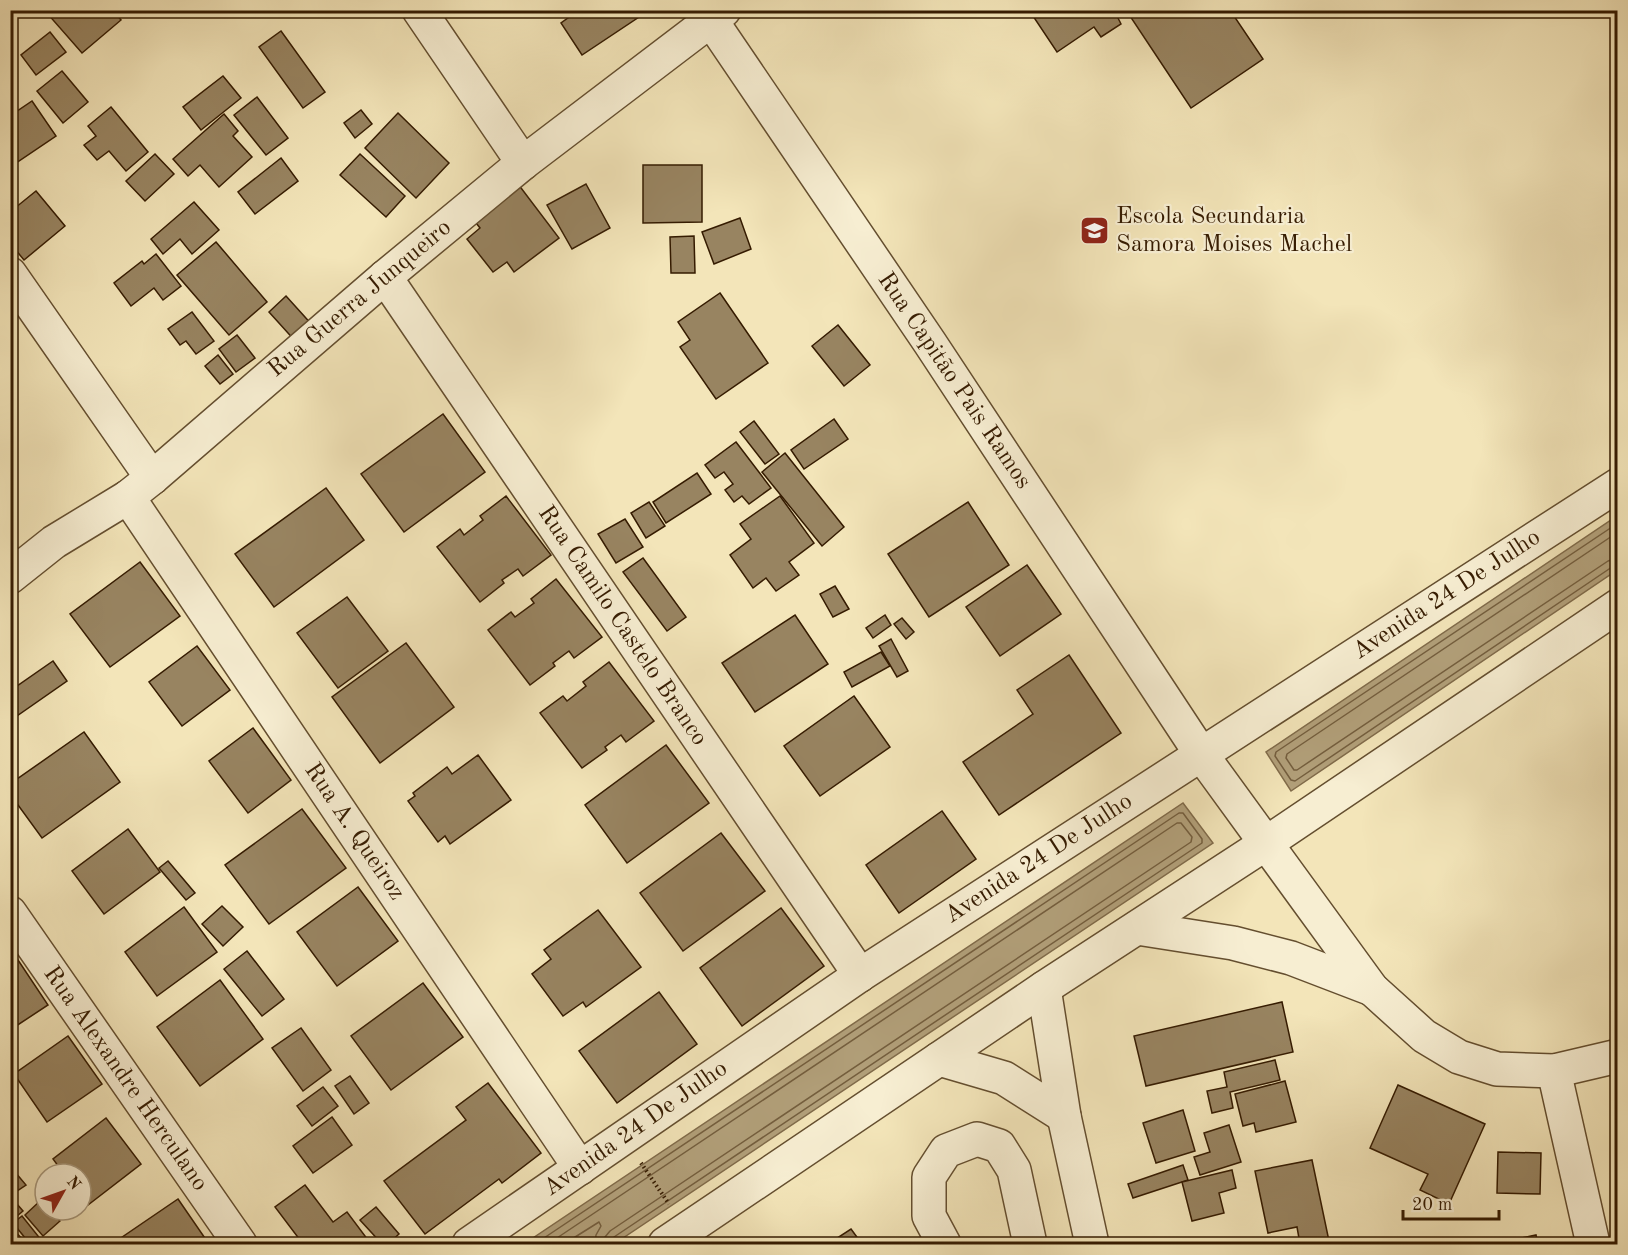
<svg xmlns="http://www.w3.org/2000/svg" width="1628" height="1255" font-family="'Old Standard TT',serif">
<rect width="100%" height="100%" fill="#f3e5b9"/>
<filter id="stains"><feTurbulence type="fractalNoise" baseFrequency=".00333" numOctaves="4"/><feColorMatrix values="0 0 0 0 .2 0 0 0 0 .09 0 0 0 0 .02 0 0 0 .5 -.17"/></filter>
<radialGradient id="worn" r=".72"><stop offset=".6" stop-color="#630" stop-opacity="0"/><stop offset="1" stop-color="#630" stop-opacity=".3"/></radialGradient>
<g fill="#b2a07a" stroke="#806b4a" stroke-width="1.5">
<polygon points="1617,516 1617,570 1291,791 1266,752"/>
<polygon points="1183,803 1213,843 614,1244 524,1244"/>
</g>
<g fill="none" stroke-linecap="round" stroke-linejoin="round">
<g stroke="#745e3e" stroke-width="1.5">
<polyline points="1618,523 1276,752 1275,756 1291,780 1295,781 1612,567 1618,566"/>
<polyline points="1618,532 1287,754 1286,758 1294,770 1297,770 1608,561 1618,558"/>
<polyline points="535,1244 1179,813 1183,813 1202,839 1202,843 614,1237 611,1240 611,1244"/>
<polyline points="548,1244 1177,823 1181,823 1192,837 1191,842 610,1231 605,1237 604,1244"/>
<polyline points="564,1244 599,1222 601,1226 596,1235 595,1244"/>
</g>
</g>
<g fill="#988461" stroke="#351b01" stroke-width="1.5">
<polygon points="47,10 113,10 121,20 82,53 46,12"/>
<polygon points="219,10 231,10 225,17"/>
<polygon points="579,10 643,10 645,13 582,55 561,23"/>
<polygon points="1029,10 1125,10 1117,16 1121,24 1101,37 1094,27 1057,52"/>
<polygon points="1126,10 1230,10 1263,59 1191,108"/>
<polygon points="281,31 325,92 303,108 259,47"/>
<polygon points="50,32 66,52 36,75 21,55"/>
<polygon points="62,71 88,102 63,123 37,91"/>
<polygon points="223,76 241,98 201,130 183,107"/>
<polygon points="257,97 288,138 266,155 234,115"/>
<polygon points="32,101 56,136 10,167 10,116"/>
<polygon points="111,107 148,152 126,171 109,151 97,160 84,145 96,136 88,126"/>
<polygon points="361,110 372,124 355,138 344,123"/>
<polygon points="398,113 449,163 416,198 365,148"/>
<polygon points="224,114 238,131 233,136 252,157 219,187 200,165 188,176 173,159"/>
<polygon points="155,154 174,174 145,201 126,181"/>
<polygon points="360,154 405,196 386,217 340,175"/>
<polygon points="281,158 298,181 255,214 238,192"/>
<polygon points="643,165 702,165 702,222 643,223"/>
<polygon points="515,180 559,238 514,272 507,262 493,272 467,239 480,228 469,214"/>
<polygon points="586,184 610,228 572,249 547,205"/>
<polygon points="36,191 65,226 24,260 10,243 10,212"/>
<polygon points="194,202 219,230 192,254 180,239 163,254 151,239"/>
<polygon points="740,218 751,249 714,264 702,232"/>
<polygon points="694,236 695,273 671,273 670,237"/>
<polygon points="216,242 267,302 229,335 177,275"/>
<polygon points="156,254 181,286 163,300 154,288 131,306 114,283 142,261 144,264"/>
<polygon points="720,293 768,363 716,399 680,347 690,340 678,322"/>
<polygon points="286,296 314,327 297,343 269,312"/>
<polygon points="192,312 214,341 196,354 186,341 180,345 168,329"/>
<polygon points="838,325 870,365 844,386 812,346"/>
<polygon points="237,335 255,358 236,372 219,349"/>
<polygon points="218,355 233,374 220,384 205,366"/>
<polygon points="443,414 485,472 404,532 361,474"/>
<polygon points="834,419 848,439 804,469 791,450"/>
<polygon points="754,421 779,454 765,464 740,432"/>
<polygon points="736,442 771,488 749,504 742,496 734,502 725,490 733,484 724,472 715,478 705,465"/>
<polygon points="785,453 844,527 822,546 762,472"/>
<polygon points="697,473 711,494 666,523 653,502"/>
<polygon points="326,488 364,540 274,607 235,554"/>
<polygon points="506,496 551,555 523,576 518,569 502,580 504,583 480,602 437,547 460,529 464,535 483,520 480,516"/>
<polygon points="780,496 814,543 789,562 799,575 776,591 766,578 753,588 730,555 751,539 740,524"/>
<polygon points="649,502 665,526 646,538 631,513"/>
<polygon points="968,502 1009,565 929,617 888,554"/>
<polygon points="625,519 643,547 616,563 598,534"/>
<polygon points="643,558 686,617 667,631 623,572"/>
<polygon points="140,562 180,616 110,667 70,614"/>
<polygon points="1027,565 1061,614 1000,656 966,607"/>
<polygon points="556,579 602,637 574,658 569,651 553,663 555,666 530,685 488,630 511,612 515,617 534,603 531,599"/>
<polygon points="835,586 849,609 833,617 820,594"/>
<polygon points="347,597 388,651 338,688 297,633"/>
<polygon points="795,615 828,664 755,712 722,663"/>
<polygon points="885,615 891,625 873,638 866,628"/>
<polygon points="902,618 914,632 906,639 894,624"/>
<polygon points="891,639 908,671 897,677 879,646"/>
<polygon points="406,643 454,707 380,763 332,697"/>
<polygon points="197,646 230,690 182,726 149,682"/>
<polygon points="881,652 890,666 852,687 844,672"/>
<polygon points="1069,655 1121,733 999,815 963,762 1033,714 1017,690"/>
<polygon points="53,661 67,681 14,718 10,713 10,691"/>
<polygon points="609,662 654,721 626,742 621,735 605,747 607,750 582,768 540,713 563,696 567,701 586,686 583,682"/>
<polygon points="854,696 890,747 820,796 784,746"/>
<polygon points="253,728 291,780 248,813 209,761"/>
<polygon points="84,732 120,782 42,838 10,794 10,784"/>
<polygon points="666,745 709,803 627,863 585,805"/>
<polygon points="478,755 511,800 450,844 445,836 438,842 408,801 415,796 413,793 447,767 452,774"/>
<polygon points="302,809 346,868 269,924 225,865"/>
<polygon points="942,811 976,859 899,913 866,865"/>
<polygon points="128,829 160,872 104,914 72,871"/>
<polygon points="721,833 765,891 683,951 640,893"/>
<polygon points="168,861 195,893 186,900 159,868"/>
<polygon points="358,887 398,941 337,986 297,932"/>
<polygon points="222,906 243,927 223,946 202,924"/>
<polygon points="184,907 217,952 157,996 125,952"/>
<polygon points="781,908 824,966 742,1026 700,968"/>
<polygon points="598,910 641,967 586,1007 583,1002 563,1016 532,974 551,959 544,950"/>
<polygon points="247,951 284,999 262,1016 224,969"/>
<polygon points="14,954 48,1005 10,1030 10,956"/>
<polygon points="220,980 263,1039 200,1086 157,1027"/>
<polygon points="423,983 463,1037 391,1090 351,1036"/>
<polygon points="659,992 697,1044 617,1103 579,1051"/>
<polygon points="1282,1002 1293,1052 1146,1086 1134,1036"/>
<polygon points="301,1028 331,1070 303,1091 272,1048"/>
<polygon points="68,1036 102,1084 47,1122 14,1074"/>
<polygon points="1275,1060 1280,1080 1230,1092 1233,1108 1212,1113 1207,1091 1227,1087 1224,1072"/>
<polygon points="350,1076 369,1103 354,1114 335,1086"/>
<polygon points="1285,1081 1296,1122 1256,1132 1254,1123 1243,1126 1235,1094"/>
<polygon points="488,1083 541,1153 502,1183 499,1179 425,1234 384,1181 466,1120 456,1107"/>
<polygon points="1398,1085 1485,1124 1449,1204 1420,1190 1428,1174 1370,1148"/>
<polygon points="323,1087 338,1106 312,1126 297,1106"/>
<polygon points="1183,1110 1195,1151 1156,1163 1143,1123"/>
<polygon points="332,1117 352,1145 313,1173 293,1146"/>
<polygon points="106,1118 141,1164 88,1205 81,1196 81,1174 64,1174 53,1159"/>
<polygon points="1229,1125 1241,1162 1200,1175 1194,1157 1210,1152 1204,1133"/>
<polygon points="1498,1152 1541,1153 1540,1194 1497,1193"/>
<polygon points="1312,1160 1329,1241 1312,1244 1300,1244 1297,1227 1268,1233 1255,1171"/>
<polygon points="1183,1165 1188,1180 1133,1198 1128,1184"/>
<polygon points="10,1166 26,1185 11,1195 10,1194"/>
<polygon points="1232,1170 1236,1188 1219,1193 1224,1213 1192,1221 1182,1182"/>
<polygon points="305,1185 333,1222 347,1212 371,1244 303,1244 275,1207"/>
<polygon points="10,1196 23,1211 10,1222"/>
<polygon points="178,1199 209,1244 112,1244"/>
<polygon points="41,1200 45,1204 45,1210 50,1210 60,1221 43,1236 25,1215"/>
<polygon points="376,1207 399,1234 388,1244 382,1244 360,1220"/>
<polygon points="22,1216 42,1241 37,1244 30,1244 13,1223"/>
<polygon points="10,1226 27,1244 10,1244"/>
<polygon points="851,1229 862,1244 828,1244"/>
<polygon points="1536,1235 1538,1244 1493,1244"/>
</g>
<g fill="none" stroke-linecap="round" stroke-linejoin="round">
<defs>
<g id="minor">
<polyline points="419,10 523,163"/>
<polyline points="704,10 930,343 1201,754 1372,989 1424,1036 1459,1057 1497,1069 1554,1071 1618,1056"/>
<polyline points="10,274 152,478"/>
<polyline points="385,277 860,975"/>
<polyline points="128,497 580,1168"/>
<polyline points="10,577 54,542 128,497 152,478 385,277 523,163 724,10"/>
<polyline points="10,913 240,1244"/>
<polyline points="1137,928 1233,943 1291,958 1372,989"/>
<polyline points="1044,988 1064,1116 1092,1244"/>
<polyline points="939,1059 1004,1078 1064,1116"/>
<polyline points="1554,1071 1593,1244"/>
<polyline points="469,1244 860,975 1618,485"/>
<polyline points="665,1244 1044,988 1265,844 1618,606"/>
<polyline points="944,1244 929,1216 929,1177 946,1151 977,1139 999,1146 1014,1170 1030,1244"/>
</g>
</defs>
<use href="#minor" stroke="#644e2f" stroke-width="36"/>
<polyline stroke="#351b01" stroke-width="4" stroke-dasharray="1.5 3" stroke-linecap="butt" points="641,1163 669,1204"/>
<use href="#minor" stroke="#f7eed2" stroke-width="33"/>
</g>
<defs>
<symbol id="school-square" viewBox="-11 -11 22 22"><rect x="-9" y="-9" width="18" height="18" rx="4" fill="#8f2418" stroke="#f7eed2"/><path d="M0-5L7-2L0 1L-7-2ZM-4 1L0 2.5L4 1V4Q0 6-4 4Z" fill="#fff"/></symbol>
</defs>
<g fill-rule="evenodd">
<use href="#school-square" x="1078" y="214" width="33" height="33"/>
</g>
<g text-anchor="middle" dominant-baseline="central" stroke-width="4.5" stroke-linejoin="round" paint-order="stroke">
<g font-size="24" fill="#351b01" stroke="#f7eed2" text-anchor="start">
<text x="1116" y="217">Escola Secundaria<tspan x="1116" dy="28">Samora Moises Machel</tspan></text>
</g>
<g font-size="24" fill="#351b01" stroke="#f7eed2">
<text transform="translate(360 299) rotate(-40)">Rua Guerra Junqueiro</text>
<text transform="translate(954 381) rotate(56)">Rua Capitão Pais Ramos</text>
<text transform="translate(1447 595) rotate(-33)">Avenida 24 De Julho</text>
<text transform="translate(622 626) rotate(56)">Rua Camilo Castelo Branco</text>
<text transform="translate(354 832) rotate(56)">Rua A. Queiroz</text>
<text transform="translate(1039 859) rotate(-33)">Avenida 24 De Julho</text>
<text transform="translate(125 1079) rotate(55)">Rua Alexandre Herculano</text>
<text transform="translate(636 1129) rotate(-35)">Avenida 24 De Julho</text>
</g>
</g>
<rect width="1628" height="1255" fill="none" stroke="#f3e5b9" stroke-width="36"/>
<rect x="12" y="12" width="1604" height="1231" fill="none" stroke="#351b01" stroke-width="3"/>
<rect x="18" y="18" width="1592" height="1219" fill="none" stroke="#351b01" stroke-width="1.5"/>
<g transform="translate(63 1192) rotate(50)"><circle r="28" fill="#f7eed2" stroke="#a99a7e" stroke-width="1.5"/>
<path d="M0-4.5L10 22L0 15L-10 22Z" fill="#8f2418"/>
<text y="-9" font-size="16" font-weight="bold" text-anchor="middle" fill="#351b01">N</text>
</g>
<path d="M1403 1210v9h96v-9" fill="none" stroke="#351b01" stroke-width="3"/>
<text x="1412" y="1210" font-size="18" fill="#351b01" stroke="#f7eed2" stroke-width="4.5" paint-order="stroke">20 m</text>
<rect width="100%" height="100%" filter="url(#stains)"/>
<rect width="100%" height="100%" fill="url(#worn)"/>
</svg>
